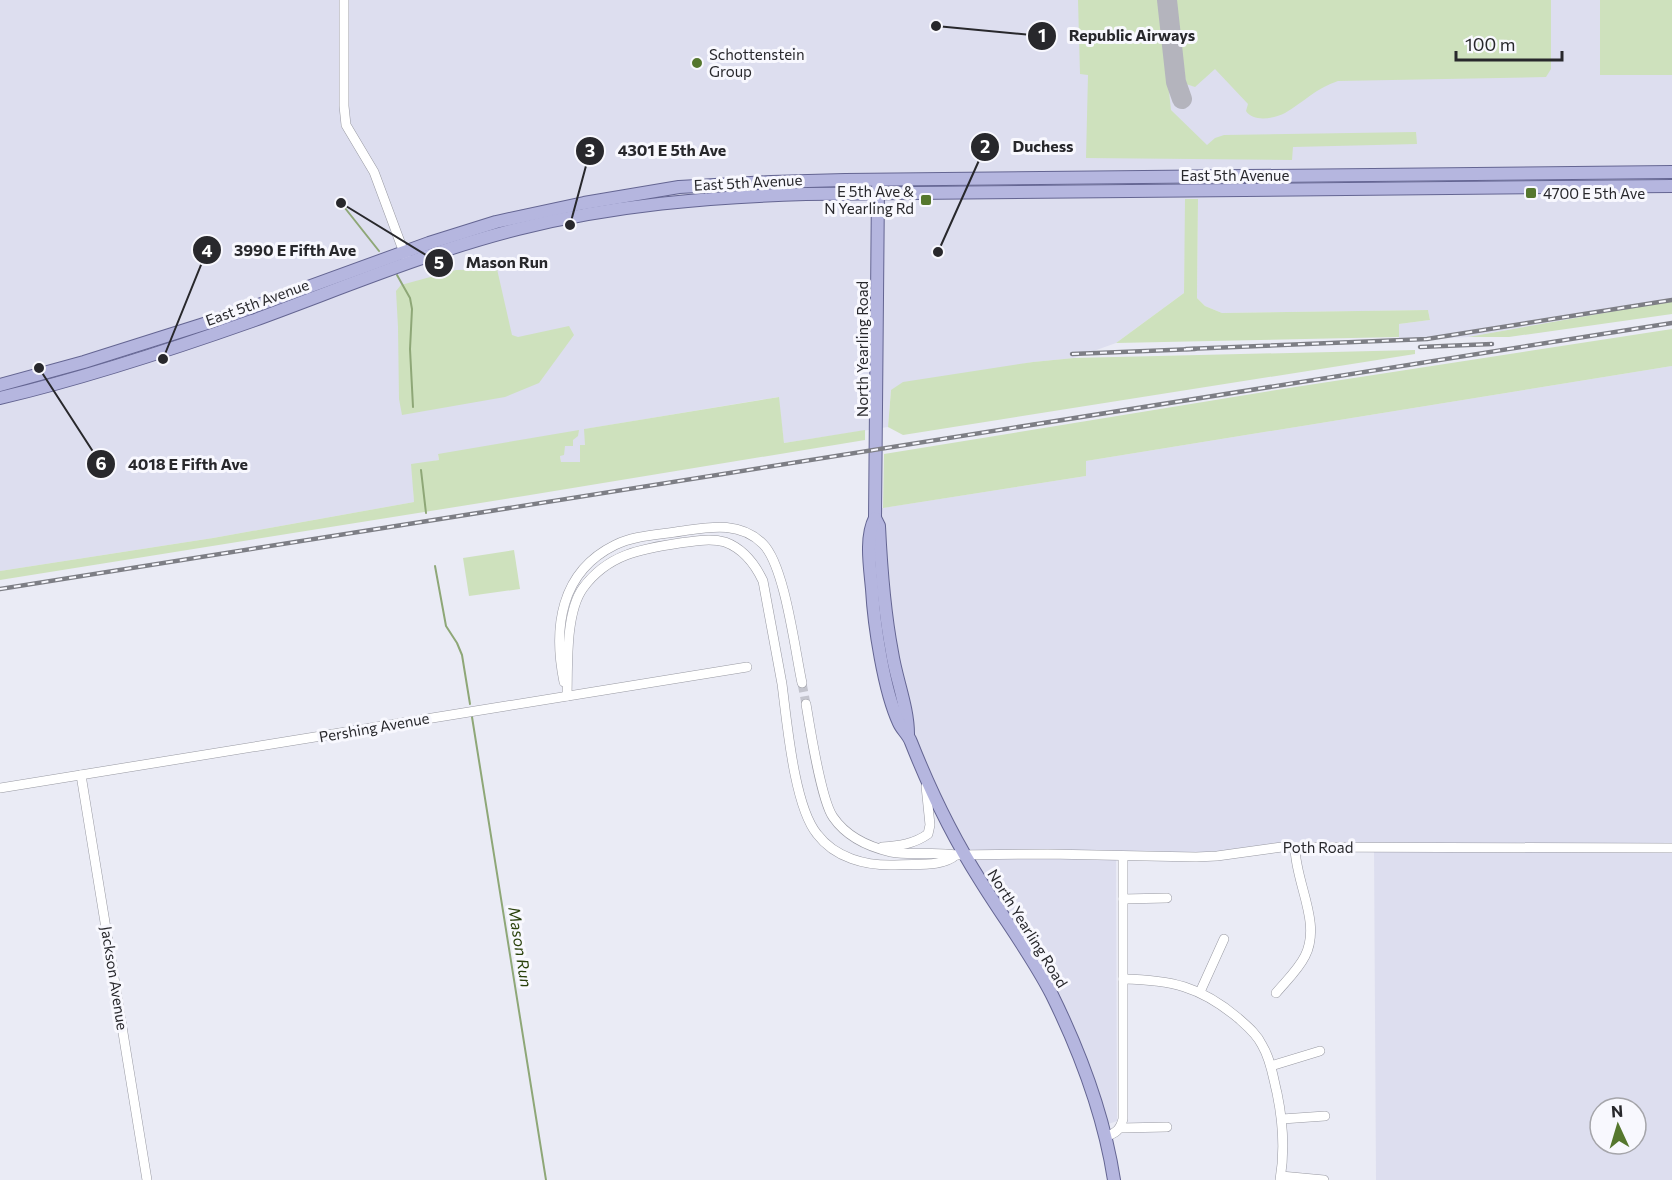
<svg xmlns="http://www.w3.org/2000/svg" width="1672" height="1180" font-family="Commissioner,sans-serif">
<rect width="100%" height="100%" fill="#eaebf5"/>
<g fill="#dddeef" fill-rule="evenodd">
<polygon points="0,0 1672,0 1672,301 1468,337 1399,341 1399,324 1430,320 1428,310 1222,313 1205,306 1197,298 1198,199 1186,199 1184,293 1116,343 1074,358 1033,362 891,390 888,427 784,443 778,397 585,429 585,445 580,446 580,462 561,462 560,456 438,455 439,460 412,465 414,502 213,538 0,571"/>
<path d="M1672,366V1180H1376L1374,846L1225,854L1116,857L1117,1121L1103,1126L1060,1011L973,870L914,740L886,661L878,601L876,509L1086,476V461ZM1600,1108H1636V1144H1600Z"/>
</g>
<g fill="#cee1bd">
<polygon points="1078,0 1159,0 1171,110 1207,145 1215,138 1224,135 1416,132 1417,144 1293,147 1292,160 1086,158 1088,75 1080,74"/>
<path d="M1175,0H1551V69L1546,77L1338,81C1316,88 1304,102 1285,113C1275,118 1254,123 1246,111L1248,104L1215,69L1195,87L1186,84Z"/>
<rect x="1600" y="0" width="72" height="75"/>
<polygon points="1185,199 1198,199 1197,298 1205,306 1222,313 1428,310 1430,320 1399,324 1399,337 1116,343 1184,293"/>
<polygon points="497,269 512,335 518,337 569,326 574,335 539,383 505,397 402,415 399,399 398,327 396,291 401,285 456,270"/>
<polygon points="1672,301 1672,314 1509,337 1468,337"/>
<polygon points="1672,329 1672,366 1086,461 1086,476 883,508 884,454 1289,388"/>
<polygon points="1415,350 1415,354 903,435 888,427 891,390 903,382 1033,362 1074,358"/>
<polygon points="779,397 784,443 865,430 865,440 524,496 0,580 0,571 213,538 414,502 411,464 439,460 438,454 579,430 578,436 573,440 573,446 565,446 564,455 560,456 561,462 580,462 580,445 585,445 584,429"/>
<polygon points="514,550 520,589 469,596 463,558"/>
</g>
<g fill="none" stroke-linecap="round" stroke-linejoin="round">
<g stroke="#8ea777" stroke-width="2">
<polyline points="341,203 379,251"/>
<polyline points="397,275 410,298 412,309 410,349 413,407"/>
<polyline points="421,470 426,513"/>
<polyline points="435,566 446,626 457,643 462,655 470,704"/>
<polyline points="472,717 546,1180"/>
</g>
<polyline stroke="#b4b4bd" stroke-width="20" points="1167,0 1176,82 1182,99"/>
<polyline stroke="#c3c4cd" stroke-width="9" stroke-dasharray="9 4.5" stroke-linecap="butt" points="802,683 806,704"/>
<defs>
<g id="minor">
<polyline points="344,0 344,106 346,125 374,172 406,258"/>
<path d="M564,682C553,628 560,572 615,545C635,535 660,535 682,531C710,527 740,521 763,544C785,566 795,651 802,683"/>
<path d="M567,696C568,666 565,613 583,588C608,554 641,549 680,543C694,541 711,538 725,542C744,549 755,564 763,581C769,615 776,650 782,684C787,722 794,806 817,834C835,858 866,866 895,865C914,863 941,868 956,855"/>
<path d="M806,704C810,728 821,800 833,817C846,836 869,847 891,852C912,856 935,851 956,855L1048,854L1196,857L1217,856L1282,847L1672,848"/>
<polyline points="81,775 147,1180"/>
<polyline points="0,788 747,667"/>
<path d="M882,847C899,846 914,844 928,834L930,825L926,786"/>
<polyline points="1123,899 1167,898"/>
<path d="M1123,979C1171,980 1200,986 1238,1018C1247,1026 1257,1034 1262,1045C1271,1060 1273,1077 1277,1093C1283,1122 1285,1151 1280,1180"/>
<polyline points="1200,992 1224,939"/>
<path d="M1276,993C1286,981 1298,970 1305,956C1322,923 1295,882 1295,847"/>
<polyline points="1271,1066 1320,1051"/>
<polyline points="1282,1119 1325,1116"/>
<polyline points="1121,1128 1167,1127"/>
<path d="M1105,1137C1116,1133 1120,1130 1123,1119V856"/>
<polyline points="1281,1176 1324,1180"/>
</g>
<g id="major">
<path d="M878,187L875,518L879,526C881,568 884,610 892,652C896,679 908,707 908,734"/>
<polyline points="0,385 84,362 223,318 429,243 496,222 584,203 679,187 771,182 845,180 1672,172"/>
<path d="M0,398C85,378 170,350 252,321C340,289 427,252 518,229C613,205 709,197 806,194L1672,186"/>
<path d="M875,518C865,537 870,567 872,589C874,625 884,691 899,723C902,730 908,734 911,742C930,790 952,836 980,880C1004,919 1031,954 1052,995C1081,1054 1104,1115 1114,1180"/>
</g>
</defs>
<use href="#minor" stroke="#9899a2" stroke-width="10"/>
<use href="#major" stroke="#646592" stroke-width="14"/>
<use href="#minor" stroke="#fff" stroke-width="9"/>
<use href="#major" stroke="#b5b6df" stroke-width="12"/>
<defs>
<g id="rail">
<polyline points="1420,347 1492,344"/>
<polyline points="1186,349 1427,339 1672,300"/>
<polyline points="1072,354 1195,349"/>
<polyline points="0,589 1672,323"/>
</g>
</defs>
<use href="#rail" stroke="#7d7e85" stroke-width="4.5"/>
<use href="#rail" stroke="#f8f8fe" stroke-width="2" stroke-dasharray="7" stroke-linecap="butt"/>
</g>
<g fill="#55772e" stroke="#f8f8fe" stroke-width="2">
<circle cx="697" cy="63" r="6"/>
<rect x="1525" y="187" width="12" height="12" rx="3"/>
<rect x="920" y="194" width="12" height="12" rx="3"/>
</g>
<g text-anchor="middle" dominant-baseline="central" stroke-width="6" stroke-linejoin="round" paint-order="stroke">
<g font-size="15" fill="#28282c" stroke="#f8f8fe" text-anchor="start">
<text x="709" y="54">Schottenstein<tspan x="709" dy="17">Group</tspan></text>
<text x="914" y="191" text-anchor="end">E 5th Ave &amp;<tspan x="914" dy="17">N Yearling Rd</tspan></text>
<text x="1543" y="193">4700 E 5th Ave</text>
</g>
<g font-size="15" fill="#28282c" stroke="#f8f8fe">
<text x="1235" y="175">East 5th Avenue</text>
<text transform="translate(748 182) rotate(-3)">East 5th Avenue</text>
<text transform="translate(257 302) rotate(-20)">East 5th Avenue</text>
<text transform="translate(862 349) rotate(-90)">North Yearling Road</text>
<text transform="translate(374 727) rotate(-10)">Pershing Avenue</text>
<text x="1318" y="847">Poth Road</text>
<text transform="translate(1028 928) rotate(58)">North Yearling Road</text>
<text transform="translate(115 978) rotate(81)">Jackson Avenue</text>
</g>
<g font-size="16" font-style="italic" fill="#2a410b" stroke="#f8f8fe">
<text transform="translate(521 947) rotate(81)">Mason Run</text>
</g>
</g>
<path fill="none" stroke="#28282c" stroke-width="2" d="M936 26L1042 36M938 252L985 147M570 225L590 151M163 359L207 250M341 203L439 263M39 368L101 464"/>
<g fill="#28282c" stroke="#f8f8fe" stroke-width="2">
<circle cx="936" cy="26" r="6"/>
<circle cx="938" cy="252" r="6"/>
<circle cx="570" cy="225" r="6"/>
<circle cx="163" cy="359" r="6"/>
<circle cx="341" cy="203" r="6"/>
<circle cx="39" cy="368" r="6"/>
<circle cx="1042" cy="36" r="15"/>
<circle cx="985" cy="147" r="15"/>
<circle cx="590" cy="151" r="15"/>
<circle cx="207" cy="250" r="15"/>
<circle cx="439" cy="263" r="15"/>
<circle cx="101" cy="464" r="15"/>
</g>
<g font-size="18" text-anchor="middle" font-weight="bold" fill="#fff">
<text x="1042" y="42">1</text>
<text x="985" y="153">2</text>
<text x="590" y="157">3</text>
<text x="207" y="257">4</text>
<text x="439" y="269">5</text>
<text x="101" y="470">6</text>
</g>
<g font-size="16" text-anchor="middle" font-weight="bold" fill="#28282c" stroke="#f8f8fe" stroke-width="6" stroke-linejoin="round" paint-order="stroke">
<text x="1132" y="41">Republic Airways</text>
<text x="1043" y="152">Duchess</text>
<text x="672" y="156">4301 E 5th Ave</text>
<text x="295" y="256">3990 E Fifth Ave</text>
<text x="507" y="268">Mason Run</text>
<text x="188" y="470">4018 E Fifth Ave</text>
</g>
<g transform="translate(1618 1126) rotate(356)"><circle r="28" fill="#f8f8fe" stroke="#a5a5aa" stroke-width="1.5"/>
<path d="M0-4.5L10 22L0 15L-10 22Z" fill="#55772e"/>
<text y="-9" font-size="16" font-weight="bold" text-anchor="middle" fill="#28282c">N</text>
</g>
<path d="M1456 51v9h106v-9" fill="none" stroke="#28282c" stroke-width="3"/>
<text x="1465" y="51" font-size="18" fill="#28282c" stroke="#f8f8fe" stroke-width="4.5" paint-order="stroke">100 m</text>
</svg>
